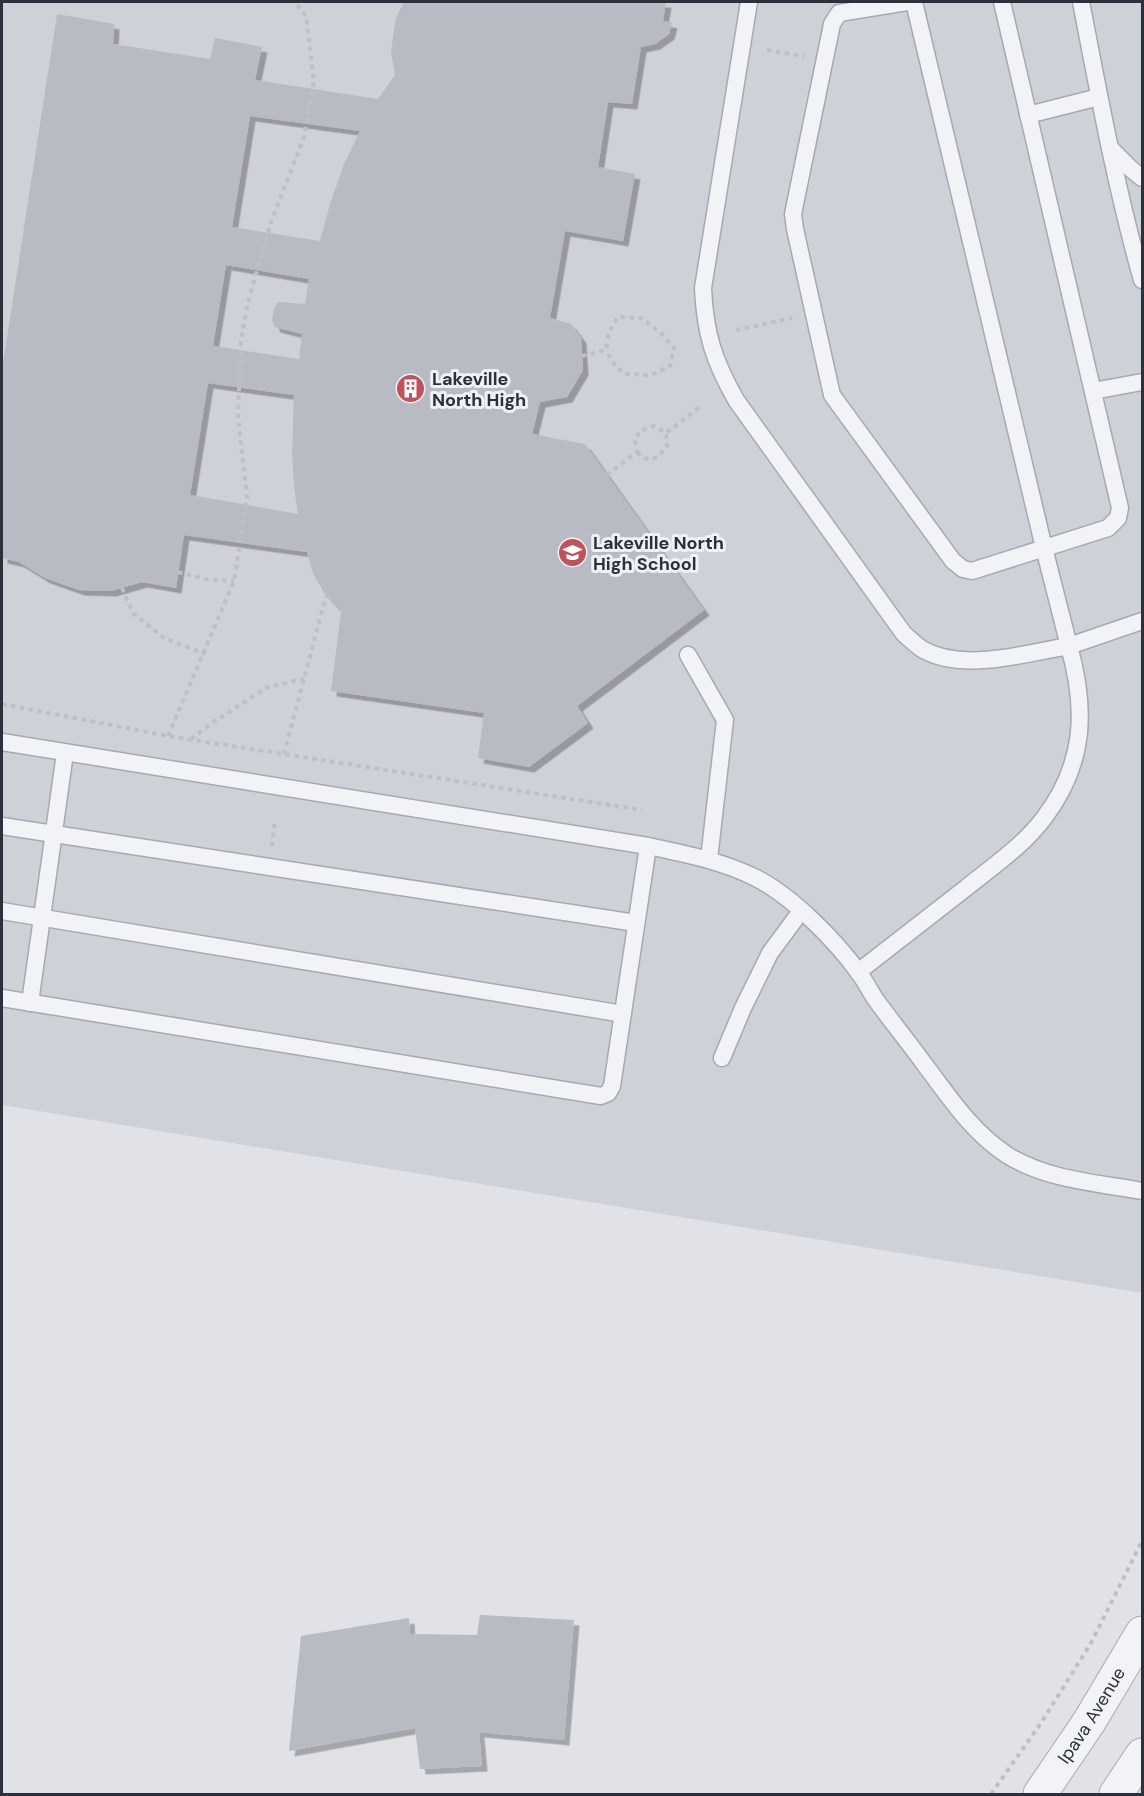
<svg xmlns="http://www.w3.org/2000/svg" width="1144" height="1796" font-family="'DM Sans',sans-serif">
<defs>
<filter id="shadow"><feDropShadow dx="5.5" dy="5.5" stdDeviation="0" flood-color="#0004"/></filter>
</defs>
<rect width="100%" height="100%" fill="#e0e2e7"/>
<polygon fill="#cfd1d9" points="2,2 1142,2 1142,1293 2,1105"/>
<g fill="#b8bbc4" fill-rule="evenodd" filter="url(#shadow)">
<path d="M404,2H666L663,21L672,23L669,34L655,44L641,47L632,104L608,102L598,167L635,174L623,241L565,231L550,318L571,324L581,338L583,370L567,397L540,402L532,434L585,444L704,610L577,706L588,723L529,767L478,758L484,713L331,691L341,612L326,596L313,573L307,552L184,535L176,588L142,582L111,591L79,590L45,578L19,562L2,558V370L57,14L114,24L113,44L210,59L215,38L262,47L255,80L378,99L395,75L391,51L396,17ZM250,116L360,131L344,164L330,204L320,241L232,227ZM226,265L309,279L305,304L278,302L274,309L272,320L275,327L302,334L299,359L213,346ZM208,383L294,395L292,453L294,487L298,514L190,495Z"/>
<polygon points="480,1615 574,1620 564,1740 479,1732 482,1766 420,1769 415,1728 289,1751 301,1636 409,1618 410,1634 477,1635"/>
</g>
<g fill="none" stroke-linecap="round" stroke-linejoin="round">
<defs>
<g id="service">
<path d="M749,2L703,288C705,334 714,361 736,400L904,634C910,639 916,645 922,649C963,673 1025,653 1069,646C1087,710 1085,764 1044,818C1023,846 993,866 966,888C930,916 894,944 858,972"/>
<polyline points="907,2 839,13 832,24 793,214 795,229 832,395 953,561 963,569 972,571 1108,528 1118,518 1120,508 1002,2"/>
<polyline points="914,2 1044,548 1069,646 1142,621"/>
<path d="M1081,2C1099,95 1116,188 1142,280"/>
<polyline points="1028,115 1099,97"/>
<polyline points="1110,148 1131,169 1142,178"/>
<polyline points="1093,391 1142,382"/>
<polyline points="688,655 725,720 709,859"/>
<path d="M2,742L648,846C685,854 722,861 756,878C792,896 836,941 859,973C865,981 870,991 876,1000C892,1022 909,1043 925,1065C950,1098 972,1132 1007,1155C1047,1180 1098,1183 1142,1191"/>
<polyline points="2,826 636,923"/>
<polyline points="2,911 623,1014"/>
<polyline points="2,998 601,1096 608,1093 612,1086 648,846"/>
<polyline points="30,1003 65,753"/>
<polyline points="722,1058 743,1008 770,953 801,911"/>
</g>
<g id="tertiary">
<path id="s1" d="M1040,1794L1089,1722L1142,1633"/>
<polyline points="1116,1794 1142,1755"/>
</g>
</defs>
<use href="#service" stroke="#a6a9b1" stroke-width="19"/>
<use href="#tertiary" stroke="#a6a9b1" stroke-width="35"/>
<g stroke="#bec0c6" stroke-width="4" stroke-dasharray="4.5 4.5" stroke-linecap="butt">
<polyline points="767,50 804,56"/>
<polyline points="736,330 792,318"/>
<polyline points="582,356 606,350 609,332 618,317 641,318 661,333 674,348 670,366 651,375 624,374 614,364 606,350"/>
<path d="M637,452C650,465 657,459 667,446L666,433"/>
<polyline points="607,475 637,452 635,440 640,431 654,426 666,433 701,406"/>
<polyline points="178,572 205,579 234,581"/>
<polyline points="122,588 133,613 164,638 205,654"/>
<polyline points="2,704 168,736 642,810"/>
<polyline points="168,736 234,581 247,497 238,416 241,341 248,302 271,222 304,137 314,81 306,16 295,2"/>
<polyline points="191,739 212,723 268,687 304,679"/>
<polyline points="284,754 326,596"/>
<polyline points="272,846 275,820"/>
<polyline points="991,1794 1041,1723 1091,1643 1142,1541"/>
</g>
<use href="#service" stroke="#f2f3f6" stroke-width="16"/>
<use href="#tertiary" stroke="#f2f3f6" stroke-width="33"/>
</g>
<defs>
<symbol id="building-disc" viewBox="-11 -11 22 22"><circle r="9.5" fill="#be535b" stroke="#eff1f5"/><path d="M-4-6H4V6H1V3H-1V6H-4ZM-2.5-4.3h1.7v1.8h-1.7ZM.8-4.3h1.7v1.8H.8ZM-2.5-1h1.7V.8h-1.7ZM.8-1h1.7V.8H.8Z" fill="#fff"/></symbol>
<symbol id="school-disc" viewBox="-11 -11 22 22"><circle r="9.5" fill="#be535b" stroke="#eff1f5"/><path d="M0-5L7-2L0 1L-7-2ZM-4 1L0 2.5L4 1V4Q0 6-4 4Z" fill="#fff"/></symbol>
</defs>
<g fill-rule="evenodd">
<use href="#building-disc" x="394" y="372" width="33" height="33"/>
<use href="#school-disc" x="556" y="536" width="33" height="33"/>
</g>
<g text-anchor="middle" dominant-baseline="central" stroke-width="6" stroke-linejoin="round" paint-order="stroke">
<g font-size="18" font-weight="bold" fill="#2b303d" stroke="#eff1f5" text-anchor="start">
<text x="432" y="379">Lakeville<tspan x="432" dy="21">North High</tspan></text>
<text x="593" y="543">Lakeville North<tspan x="593" dy="21">High School</tspan></text>
</g>
<g font-size="18" fill="#2b303d" stroke="#eff1f5">
<text stroke="none"><textPath href="#s1" startOffset="94">Ipava Avenue</textPath></text>
</g>
</g>
<rect width="1144" height="1796" fill="none" stroke="#2b303d" stroke-width="6"/>
</svg>
